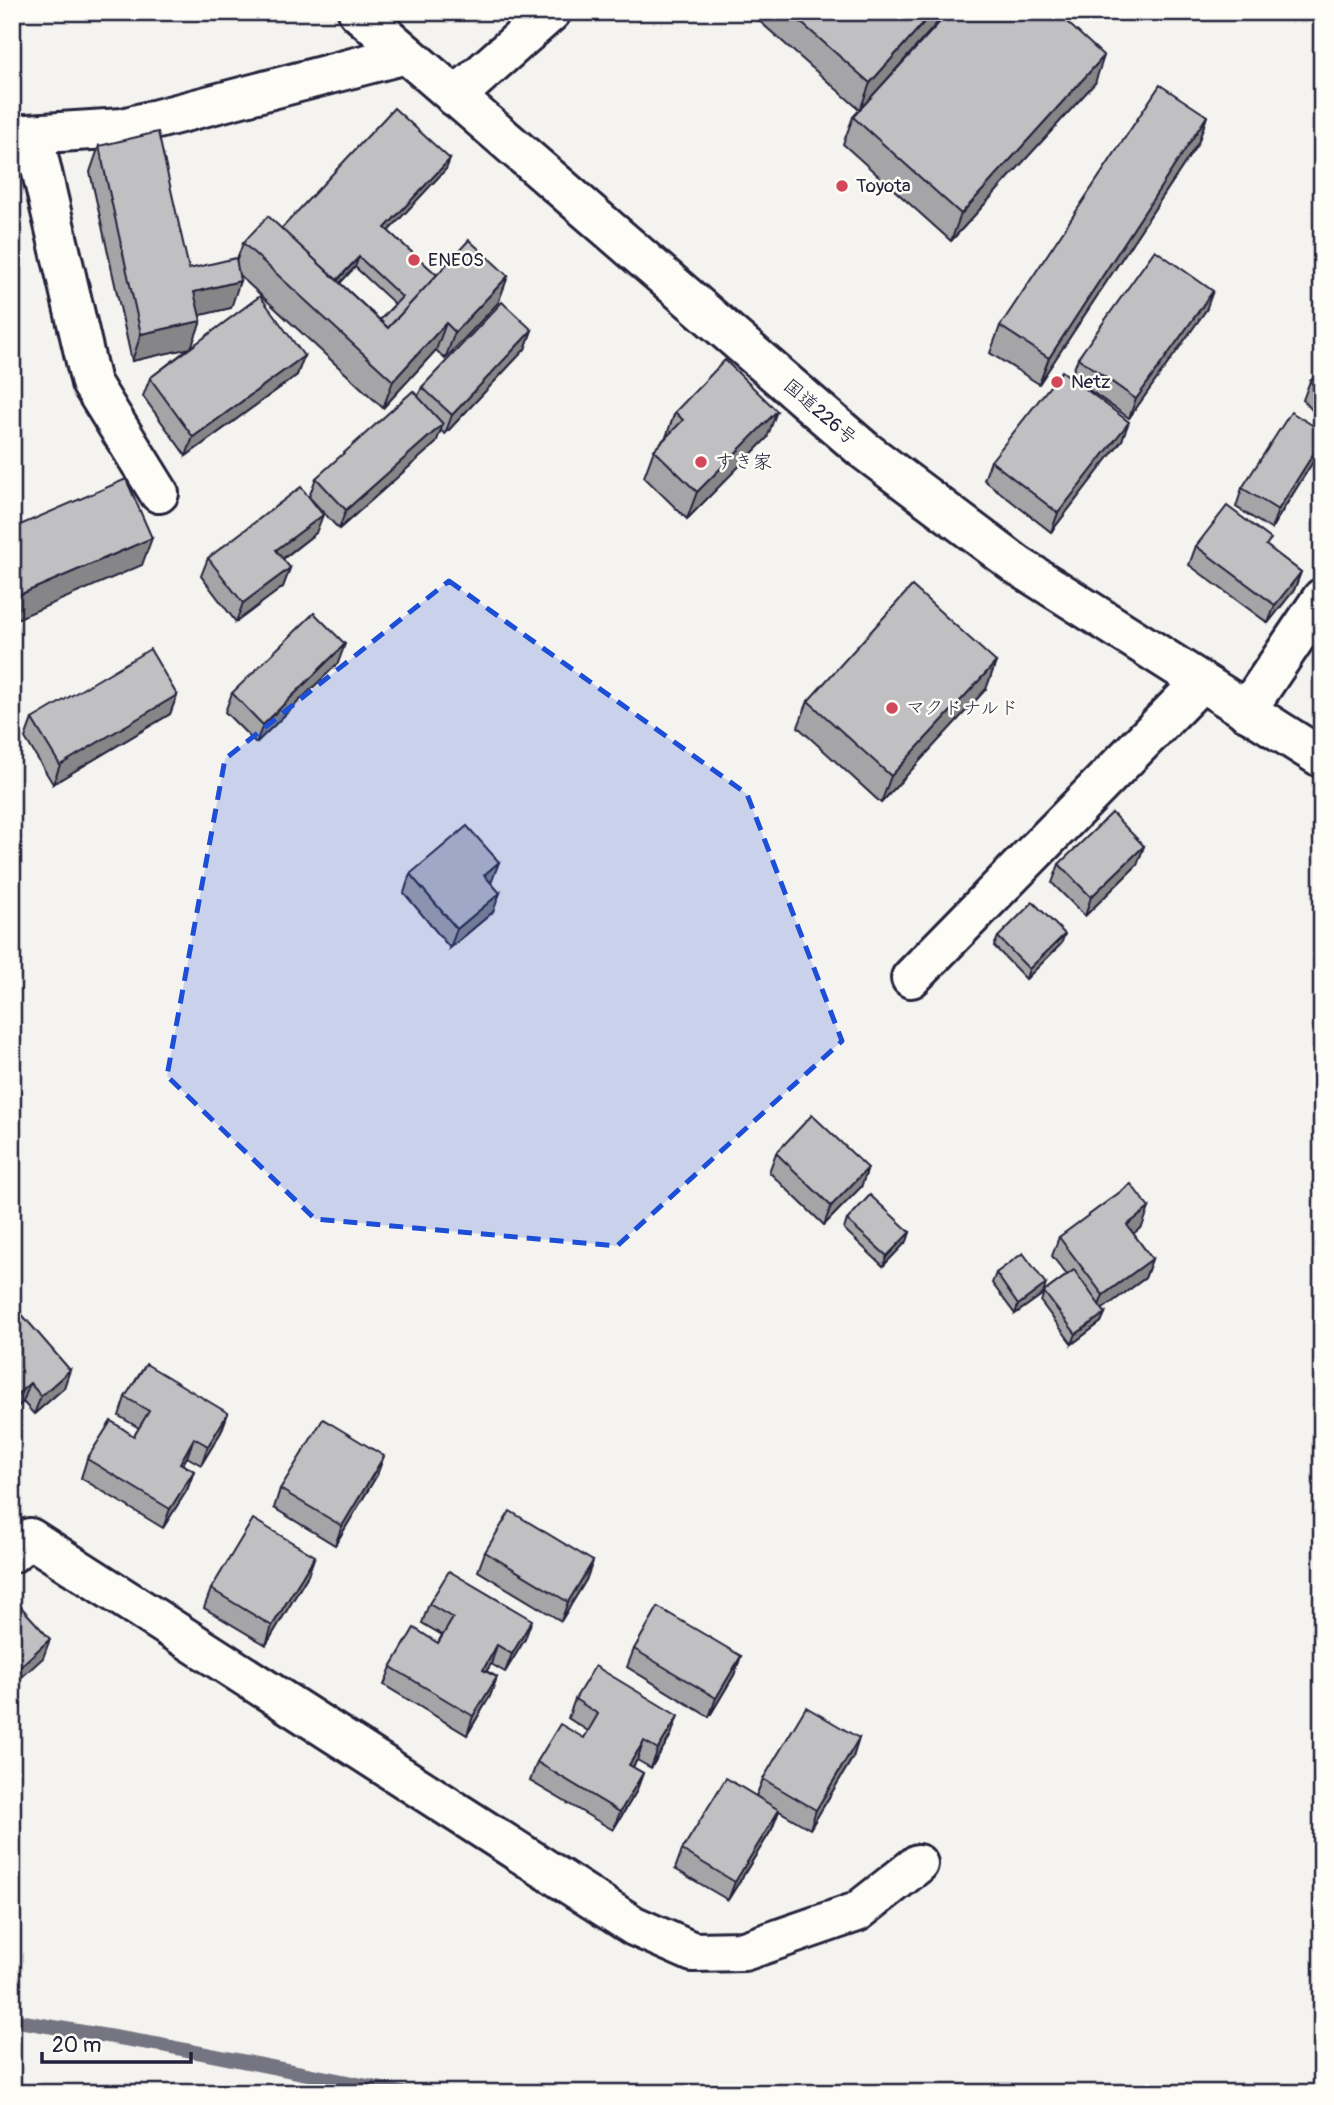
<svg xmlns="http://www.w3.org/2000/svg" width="1334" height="2105" font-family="Pangolin,'Klee One',sans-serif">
<rect width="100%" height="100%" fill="#f4f3ef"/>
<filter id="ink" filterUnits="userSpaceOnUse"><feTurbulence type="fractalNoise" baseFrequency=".0143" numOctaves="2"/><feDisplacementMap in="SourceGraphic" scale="14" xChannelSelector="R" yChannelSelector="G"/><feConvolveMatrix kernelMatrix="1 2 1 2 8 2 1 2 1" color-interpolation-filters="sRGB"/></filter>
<g filter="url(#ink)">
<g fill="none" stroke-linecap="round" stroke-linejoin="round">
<polyline stroke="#757582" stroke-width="14" points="12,2020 161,2045 403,2093"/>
<defs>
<g id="street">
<polyline points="455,97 551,12"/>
<polyline points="33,134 91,383 159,493"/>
<polyline points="12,135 123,128 406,54"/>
<polyline points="1246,711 1322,598"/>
<polyline points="911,978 1201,682"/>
<polyline points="12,1553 30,1538 634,1926 693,1952 744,1951 857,1912 918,1864"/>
</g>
<polyline id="highway" points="358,12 864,450 1017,565 1322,758"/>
</defs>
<use href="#street" stroke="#22223b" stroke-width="44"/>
<use href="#highway" stroke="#22223b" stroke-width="44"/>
<use href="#street" stroke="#fdfcf7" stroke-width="38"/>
<use href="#highway" stroke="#fdfcf7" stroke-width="38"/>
</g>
<g fill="#a5a4a7" stroke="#22223b" stroke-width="2" fill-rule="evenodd">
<polygon points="749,12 947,12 867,103 1095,83 951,241 843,144 853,117 860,110"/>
<polygon points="1322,32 1322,56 1316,47"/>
<polygon points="1207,116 1198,143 1039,384 990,353 1000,326"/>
<path d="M99,146L189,269L236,262L243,243L281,229L450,159L446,169L388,231L437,275L508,276L498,303L445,359L436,350L383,408L239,275L231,308L199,315L201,321L191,347L304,356L297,375L186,456L143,396L150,378L189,348L132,361L90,172ZM355,267L395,304L380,320L340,283Z"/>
<polygon points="1206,310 1129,418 1071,377 1078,358"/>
<polygon points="532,330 525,349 445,434 440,430 436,443 339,529 309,497 316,478 418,396 422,387"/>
<polygon points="1322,371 1322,421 1303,400 1310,381"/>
<polygon points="675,412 767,438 687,519 644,477 654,450 666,437"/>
<polygon points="1322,431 1322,445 1319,452 1271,529 1236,507 1242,488"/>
<polygon points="1122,440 1051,532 984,480 991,461"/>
<polygon points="316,533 283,559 290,568 283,587 236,622 201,576 208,558"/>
<polygon points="1196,546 1268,547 1301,572 1294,590 1268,623 1189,565"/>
<polygon points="996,662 986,689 881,803 798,727 808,701"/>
<polygon points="338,663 256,743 225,712 232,693"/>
<polygon points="177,695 170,714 53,784 25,738 32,719"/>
<polygon points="1144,846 1137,865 1085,916 1052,883 1059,864"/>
<polygon points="499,862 491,882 493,912 450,948 404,893 410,874"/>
<polygon points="998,937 1061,944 1026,979 994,946"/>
<polygon points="776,1153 868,1168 861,1187 824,1225 769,1172"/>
<polygon points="847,1220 910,1232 907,1241 883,1266 844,1229"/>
<polygon points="1142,1227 1133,1233 1152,1259 1145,1278 1102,1309 1105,1313 1101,1322 1072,1344 1041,1302 1044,1292 1067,1275 1052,1256 1059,1237"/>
<polygon points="996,1273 1043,1294 1015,1314 992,1283"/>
<polygon points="12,1303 64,1388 34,1414 23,1402 15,1409 19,1414 12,1433"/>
<polygon points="125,1397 228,1413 221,1432 201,1465 187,1457 183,1464 194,1471 187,1490 163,1528 81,1478 87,1459 134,1436 139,1428 119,1416"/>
<polygon points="377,1475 335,1545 274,1508 280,1489"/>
<polygon points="485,1552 593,1561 586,1580 561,1621 478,1571"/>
<polygon points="308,1575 266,1645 204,1608 211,1589"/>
<polygon points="429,1604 525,1639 505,1672 491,1664 486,1671 497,1677 490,1696 467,1735 384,1685 391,1667 438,1643 442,1635 422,1623"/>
<polygon points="634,1649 741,1656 734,1675 709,1717 627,1667"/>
<polygon points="575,1699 671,1735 651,1768 637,1760 633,1767 643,1773 636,1792 613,1830 530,1781 537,1762 584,1738 588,1731 568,1718"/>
<polygon points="859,1738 853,1757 810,1829 779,1811 772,1829 728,1900 675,1869 682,1850 756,1796 763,1779"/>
</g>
<g fill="#868688" stroke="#22223b" stroke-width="2">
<polygon points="933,12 947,12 860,110 870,83"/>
<polygon points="1104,56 1095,83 951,241 961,214"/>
<polygon points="1207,116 1198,143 1039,384 1049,358"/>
<polygon points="450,159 446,169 382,238 385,228"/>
<polygon points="359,257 355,267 322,302 326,293"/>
<polygon points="508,276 498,303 445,359 455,332"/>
<polygon points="240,281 231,308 184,319 194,292"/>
<polygon points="1213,291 1206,310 1129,418 1136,399"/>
<polygon points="201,321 191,348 132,361 141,334"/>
<polygon points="446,323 436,350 383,408 393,381"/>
<polygon points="532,330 525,349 445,434 452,415"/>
<polygon points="304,356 297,375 186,456 193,437"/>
<polygon points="777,411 767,438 687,519 697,492"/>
<polygon points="1129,422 1122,440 1051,532 1058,513"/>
<polygon points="443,424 436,443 339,529 346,510"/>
<polygon points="1322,440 1322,445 1319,452 1271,529 1278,510"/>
<polygon points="323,515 316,533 269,569 276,550"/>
<polygon points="152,538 142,565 12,621 12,598"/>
<polygon points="290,568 283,587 236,622 243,603"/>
<polygon points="1301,572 1294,590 1268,623 1275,605"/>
<polygon points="345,644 338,663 256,743 263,725"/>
<polygon points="996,662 986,689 881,803 891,776"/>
<polygon points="177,695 170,714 53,784 60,765"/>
<polygon points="1144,846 1137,865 1085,916 1091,897"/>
<polygon points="499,862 492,881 477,894 484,875"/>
<polygon points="500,893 493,912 450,948 457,929"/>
<polygon points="1065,934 1061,944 1026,979 1029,969"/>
<polygon points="868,1168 861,1187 824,1225 831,1206"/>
<polygon points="1149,1208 1142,1227 1120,1244 1127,1225"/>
<polygon points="910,1232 907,1241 883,1266 887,1256"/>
<polygon points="1152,1259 1145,1278 1096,1314 1103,1295"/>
<polygon points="1046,1284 1043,1294 1015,1314 1018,1305"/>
<polygon points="1105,1313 1101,1322 1072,1344 1076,1334"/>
<polygon points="70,1370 64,1388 34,1414 41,1396"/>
<polygon points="30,1383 23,1402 12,1412 12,1399"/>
<polygon points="228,1413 221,1432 201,1465 208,1446"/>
<polygon points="19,1414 12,1433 12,1420"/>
<polygon points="194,1438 187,1457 173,1481 180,1463"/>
<polygon points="384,1456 377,1475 335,1545 342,1526"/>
<polygon points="194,1471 187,1490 163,1528 170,1509"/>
<polygon points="315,1556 308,1575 266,1645 272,1626"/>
<polygon points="593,1561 586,1580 561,1621 568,1602"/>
<polygon points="532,1620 525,1639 505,1672 512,1654"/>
<polygon points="50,1639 43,1658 12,1686 12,1674"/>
<polygon points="497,1645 491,1664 476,1688 483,1670"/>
<polygon points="741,1656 734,1675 709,1717 716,1698"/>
<polygon points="497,1677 490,1696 467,1735 473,1716"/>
<polygon points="678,1716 671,1735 651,1768 658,1749"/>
<polygon points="859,1738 853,1757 810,1829 816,1810"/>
<polygon points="644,1741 637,1760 622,1783 629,1765"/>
<polygon points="643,1773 636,1792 613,1830 620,1812"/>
<polygon points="779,1810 772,1829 728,1900 735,1882"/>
</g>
<g fill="#c0bfc2" stroke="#22223b" stroke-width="2">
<polygon points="789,12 933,12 870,83"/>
<polygon points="949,12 1056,12 1104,56 961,214 853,117"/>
<polygon points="1160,85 1207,116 1049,358 1000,326"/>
<polygon points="394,108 450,159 385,228 437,275 388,328 380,320 402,297 359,257 337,280 281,229"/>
<polygon points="158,132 189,269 236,258 240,281 194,292 201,321 141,334 99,146"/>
<polygon points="268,216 388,328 469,240 508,276 455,332 446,323 393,381 243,243"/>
<polygon points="1155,250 1213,291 1136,399 1078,358"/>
<polygon points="260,296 304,356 193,437 150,378"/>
<polygon points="502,302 532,330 452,415 422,387"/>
<polygon points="725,360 777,411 697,492 654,450 683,420 675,412"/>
<polygon points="1062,371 1129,422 1058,513 991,461"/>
<polygon points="1322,371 1322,395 1310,381"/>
<polygon points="413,391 443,424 346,510 316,478"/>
<polygon points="1291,412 1322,431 1322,440 1278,510 1242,488"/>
<polygon points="126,479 152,538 12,598 12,512 18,526"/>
<polygon points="301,487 323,515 276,550 290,568 243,603 208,558"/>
<polygon points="1227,506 1271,539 1266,545 1301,572 1275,605 1196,546"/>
<polygon points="912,586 996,662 891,776 808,701"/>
<polygon points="314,613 345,644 263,725 232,693"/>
<polygon points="150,649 177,695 60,765 32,719"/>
<polygon points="1112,813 1144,846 1091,897 1059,864"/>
<polygon points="467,826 499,862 484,875 500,893 457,929 410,874"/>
<polygon points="1033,902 1065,934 1029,969 998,937"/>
<polygon points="812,1115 868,1168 831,1206 776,1153"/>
<polygon points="1131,1184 1149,1208 1127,1225 1152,1259 1103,1295 1059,1237"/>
<polygon points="870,1195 910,1232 887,1256 847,1220"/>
<polygon points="1023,1253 1046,1284 1018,1305 996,1273"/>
<polygon points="1074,1270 1105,1313 1076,1334 1044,1292"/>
<polygon points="12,1303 70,1370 41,1396 30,1383 12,1399"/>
<polygon points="146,1364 228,1413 208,1446 194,1438 180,1463 194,1471 170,1509 87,1459 111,1421 134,1436 149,1411 125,1397"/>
<polygon points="12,1406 19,1414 12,1420"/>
<polygon points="323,1419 384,1456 342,1526 280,1489"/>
<polygon points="510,1511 593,1561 568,1602 485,1552"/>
<polygon points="253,1519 315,1556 272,1626 211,1589"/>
<polygon points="449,1571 532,1620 512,1654 497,1645 483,1670 497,1677 473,1716 391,1667 414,1628 438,1643 453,1618 429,1604"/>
<polygon points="12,1597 50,1639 12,1674"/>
<polygon points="658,1607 741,1656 716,1698 634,1649"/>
<polygon points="595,1666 678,1716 658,1749 644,1741 629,1765 643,1773 620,1812 537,1762 560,1724 584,1738 598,1714 575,1699"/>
<polygon points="806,1707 859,1738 816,1810 763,1779"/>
<polygon points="726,1778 779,1810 735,1882 682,1850"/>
</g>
</g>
<path fill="#1d4ed8" fill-opacity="0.2" stroke="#1d4ed8" stroke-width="5" stroke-dasharray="14 9" stroke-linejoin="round" d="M449,581L747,794L842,1041L617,1246L315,1219L167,1076L225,759Z"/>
<g fill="#d1495b" stroke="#fdfcf7" stroke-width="2.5">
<circle cx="842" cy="186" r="7"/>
<circle cx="414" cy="260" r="7"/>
<circle cx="1057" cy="382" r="7"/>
<circle cx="701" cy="462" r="7"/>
<circle cx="892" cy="708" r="7"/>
</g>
<g text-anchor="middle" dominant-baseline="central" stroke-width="5" stroke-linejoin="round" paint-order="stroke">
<g font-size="19" fill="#22223b" stroke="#fdfcf7" text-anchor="start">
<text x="856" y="186">Toyota</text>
<text x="428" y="260">ENEOS</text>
<text x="1071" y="382">Netz</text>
<text x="715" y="462">すき家</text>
<text x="906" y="708">マクドナルド</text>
</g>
<g font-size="19" fill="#22223b" stroke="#fdfcf7">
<text transform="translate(820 412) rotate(41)">国道226号</text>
</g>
</g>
<rect width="1334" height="2105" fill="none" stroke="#fdfcf7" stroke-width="42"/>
<rect x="21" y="21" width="1292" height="2063" fill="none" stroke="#22223b" stroke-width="2.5" filter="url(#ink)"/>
<path d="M42 2052v10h149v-10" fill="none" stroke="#22223b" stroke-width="3.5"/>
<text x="52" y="2052" font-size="21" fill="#22223b" stroke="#fdfcf7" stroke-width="5" paint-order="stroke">20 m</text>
</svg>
